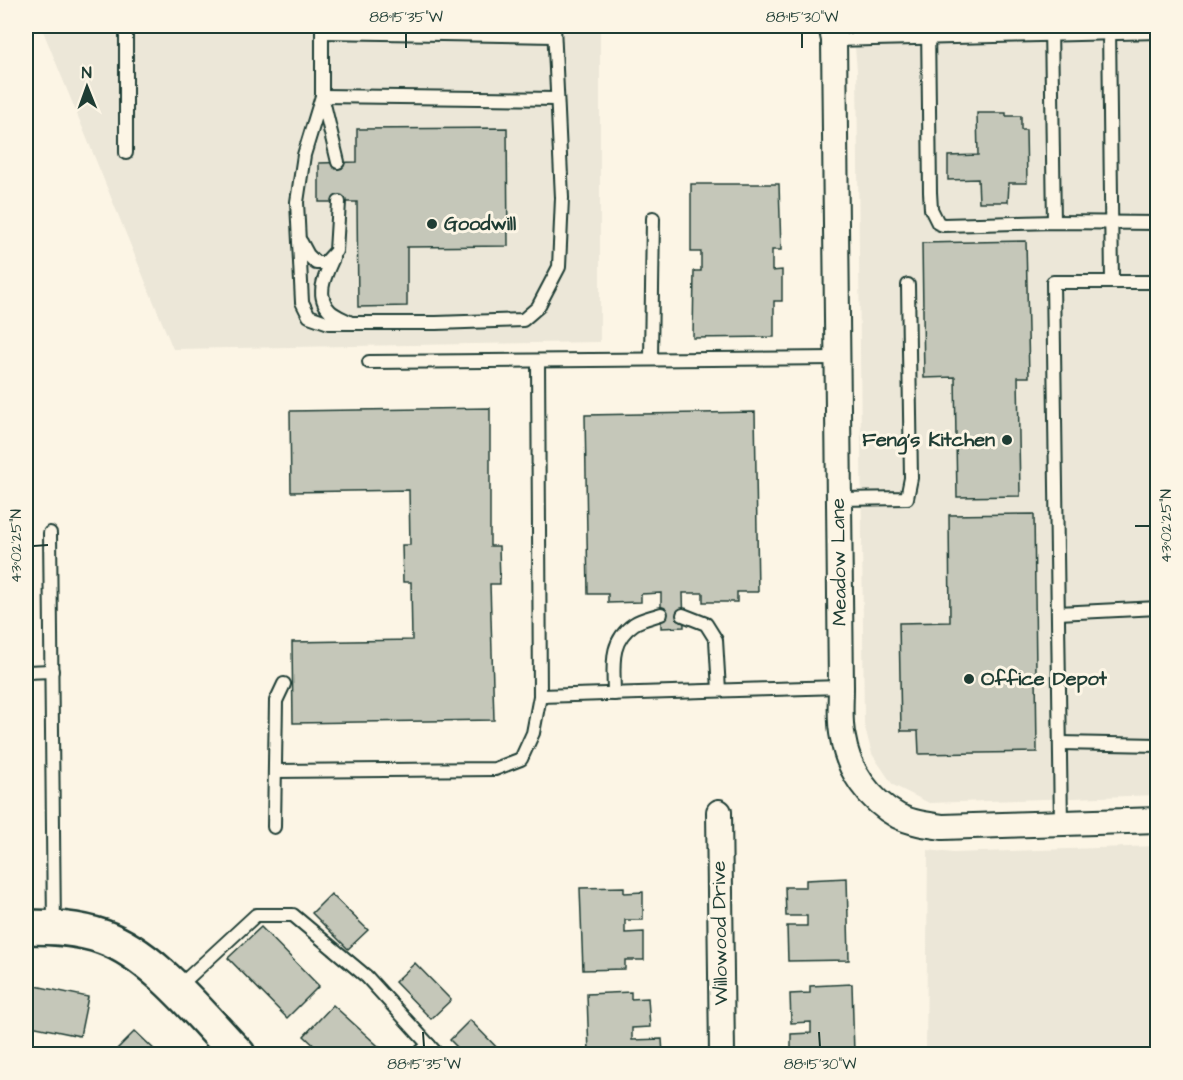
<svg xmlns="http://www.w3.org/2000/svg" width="1183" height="1080" font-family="'Architects Daughter',sans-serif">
<rect width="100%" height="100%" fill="#fcf5e5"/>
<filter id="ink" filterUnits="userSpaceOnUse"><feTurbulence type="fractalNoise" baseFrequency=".0167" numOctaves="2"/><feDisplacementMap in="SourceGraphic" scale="12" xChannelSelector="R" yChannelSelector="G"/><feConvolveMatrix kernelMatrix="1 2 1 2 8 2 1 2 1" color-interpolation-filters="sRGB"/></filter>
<g filter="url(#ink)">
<g fill="#ece7d8">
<polygon points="41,26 600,26 600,342 173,349"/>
<polygon points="853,26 1157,26 1157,795 929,803 893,785 872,754 864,724 857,70"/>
<polygon points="1157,846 1157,1054 926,1054 928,850 953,853"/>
</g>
<g fill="#c5c7b9" stroke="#1f3d34" stroke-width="1.5">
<polygon points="977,113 1006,113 1006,116 1021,116 1021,130 1026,130 1027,183 1009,183 1008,202 979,202 978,179 948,180 948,156 978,155"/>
<polygon points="507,128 508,246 407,247 407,306 358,307 357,202 319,202 319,163 357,162 357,129"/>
<polygon points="691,184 779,184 781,250 772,250 772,271 782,270 782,301 774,301 774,337 693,338 694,271 701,271 701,252 691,252"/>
<polygon points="1026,241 1029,377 1018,377 1020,496 957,497 955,377 924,378 922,243"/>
<polygon points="490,408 490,546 499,546 500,584 490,584 494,720 293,723 292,642 412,640 411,582 403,582 402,545 410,545 409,490 291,492 290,411"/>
<polygon points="755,412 758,592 737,592 737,602 703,602 703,593 683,593 684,627 661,628 661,593 641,594 641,602 608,603 608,594 588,594 585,415"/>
<polygon points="1034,514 1037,752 919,754 918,731 901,731 899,623 950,622 949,515"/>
<polygon points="847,878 849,960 788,961 787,926 807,926 807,916 786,916 785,887 806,887 806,880"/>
<polygon points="624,887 624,893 643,892 643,920 625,920 625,933 644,932 644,960 625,960 625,969 583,970 580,888"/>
<polygon points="331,894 368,930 348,949 312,913"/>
<polygon points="261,927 319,986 287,1018 228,958"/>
<polygon points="415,963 451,1000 431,1019 395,982"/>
<polygon points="26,984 88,997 80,1036 26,1025"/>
<polygon points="852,984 854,1054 791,1054 791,1034 811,1033 811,1022 791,1023 790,994 810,993 810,986"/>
<polygon points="631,992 631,999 648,998 650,1027 632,1028 632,1040 662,1039 663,1054 589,1054 587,994"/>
<polygon points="333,1005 387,1054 323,1054 304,1036"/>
<polygon points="470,1020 503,1054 464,1054 450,1040"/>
<polygon points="135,1031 159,1054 112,1054"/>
</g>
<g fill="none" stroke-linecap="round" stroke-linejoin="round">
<defs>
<g id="lane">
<polyline points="928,26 930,192 931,209 938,223 943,225 1054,222 1158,223"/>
<polyline points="1051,26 1054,222"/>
<polyline points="126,27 126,153"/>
<polyline points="322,27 322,96 338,162"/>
<polyline points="1109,27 1112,282"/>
<polyline points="322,32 554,36"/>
<polyline points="834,40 1158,32"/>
<polyline points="322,96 304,155 297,202 302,302 309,316 329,323 436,323 523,320 538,307 559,267 562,198 554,26"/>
<polyline points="322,96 557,99"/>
<polyline points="301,242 308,255 316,263 325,263 336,251 339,202"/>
<path d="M333,258C326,274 314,295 330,311C335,316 344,319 351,323"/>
<polyline points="651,359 653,218"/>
<polyline points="369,362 837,358"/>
<polyline points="839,499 907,498 911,478 908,285"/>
<polyline points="50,533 54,927"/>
<polyline points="1058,613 1158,608"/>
<polyline points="683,615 706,624 716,640 719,690"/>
<polyline points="26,672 52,671"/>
<path d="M614,694C614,667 608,642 634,624C641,619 653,617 661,614"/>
<polyline points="540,696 841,687"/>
<polyline points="1060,743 1158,745"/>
<polyline points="275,771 495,769 521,759 533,733 540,696 538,361"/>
<polyline points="1061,824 1053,282 1158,282"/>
<polyline points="274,827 276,701 284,684"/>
<polyline points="176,989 256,915 293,915 367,977 437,1054"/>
<polyline points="418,1054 429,1045"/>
</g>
<g id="street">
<path d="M831,26L834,40L841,687C841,703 839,722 843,738C848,770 869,800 898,816C912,823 928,825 943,827L1158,820"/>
<polyline points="719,812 722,1054"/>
</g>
<path id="secondary" d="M26,927C51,927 78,928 103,937C154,955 201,1016 238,1054"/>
</defs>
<use href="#lane" stroke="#1f3d34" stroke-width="16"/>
<use href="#street" stroke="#1f3d34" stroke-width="28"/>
<use href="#secondary" stroke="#1f3d34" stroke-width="38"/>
<use href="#lane" stroke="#fcf5e5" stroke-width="12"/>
<use href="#street" stroke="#fcf5e5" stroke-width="24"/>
<use href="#secondary" stroke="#fcf5e5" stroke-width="33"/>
</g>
</g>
<path fill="none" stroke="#1f3d34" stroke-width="2" d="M406,33V48M802,33V48M1135,526H1150M33,546L48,545M423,1032L424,1047M819,1032L820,1047"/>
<g fill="#1f3d34" stroke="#fcf5e5" stroke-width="2">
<circle cx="432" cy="224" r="6"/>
<circle cx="1007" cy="440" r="6"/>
<circle cx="969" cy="679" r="6"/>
</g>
<g text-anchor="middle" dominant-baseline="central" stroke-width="6" stroke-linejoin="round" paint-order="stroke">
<g font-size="20" font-weight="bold" fill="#1f3d34" stroke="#fcf5e5" text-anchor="start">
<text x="444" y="224">Goodwill</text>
<text x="995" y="440" text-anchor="end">Feng's Kitchen</text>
<text x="981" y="679">Office Depot</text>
</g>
<g font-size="20" fill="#1f3d34" stroke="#fcf5e5">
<text transform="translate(839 562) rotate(-91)">Meadow Lane</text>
<text transform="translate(720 933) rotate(-91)">Willowood Drive</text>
</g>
</g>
<rect width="1183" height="1080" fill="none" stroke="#fcf5e5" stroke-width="66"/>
<g transform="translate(87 87) rotate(359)" stroke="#fcf5e5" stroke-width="4.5" paint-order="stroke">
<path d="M0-4.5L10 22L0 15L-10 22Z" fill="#1f3d34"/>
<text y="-9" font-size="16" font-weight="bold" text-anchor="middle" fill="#1f3d34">N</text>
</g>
<rect x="33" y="33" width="1117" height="1014" fill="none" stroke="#1f3d34" stroke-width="2"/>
<g font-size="15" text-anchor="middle" fill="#1f3d34">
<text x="406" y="22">88°15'35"W</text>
<text x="802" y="22">88°15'30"W</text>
<text transform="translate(1166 526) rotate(-90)" y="5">43°02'25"N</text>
<text transform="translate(16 546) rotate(-90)" y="5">43°02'25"N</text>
<text x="424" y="1069">88°15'35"W</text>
<text x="820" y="1069">88°15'30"W</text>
</g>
</svg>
